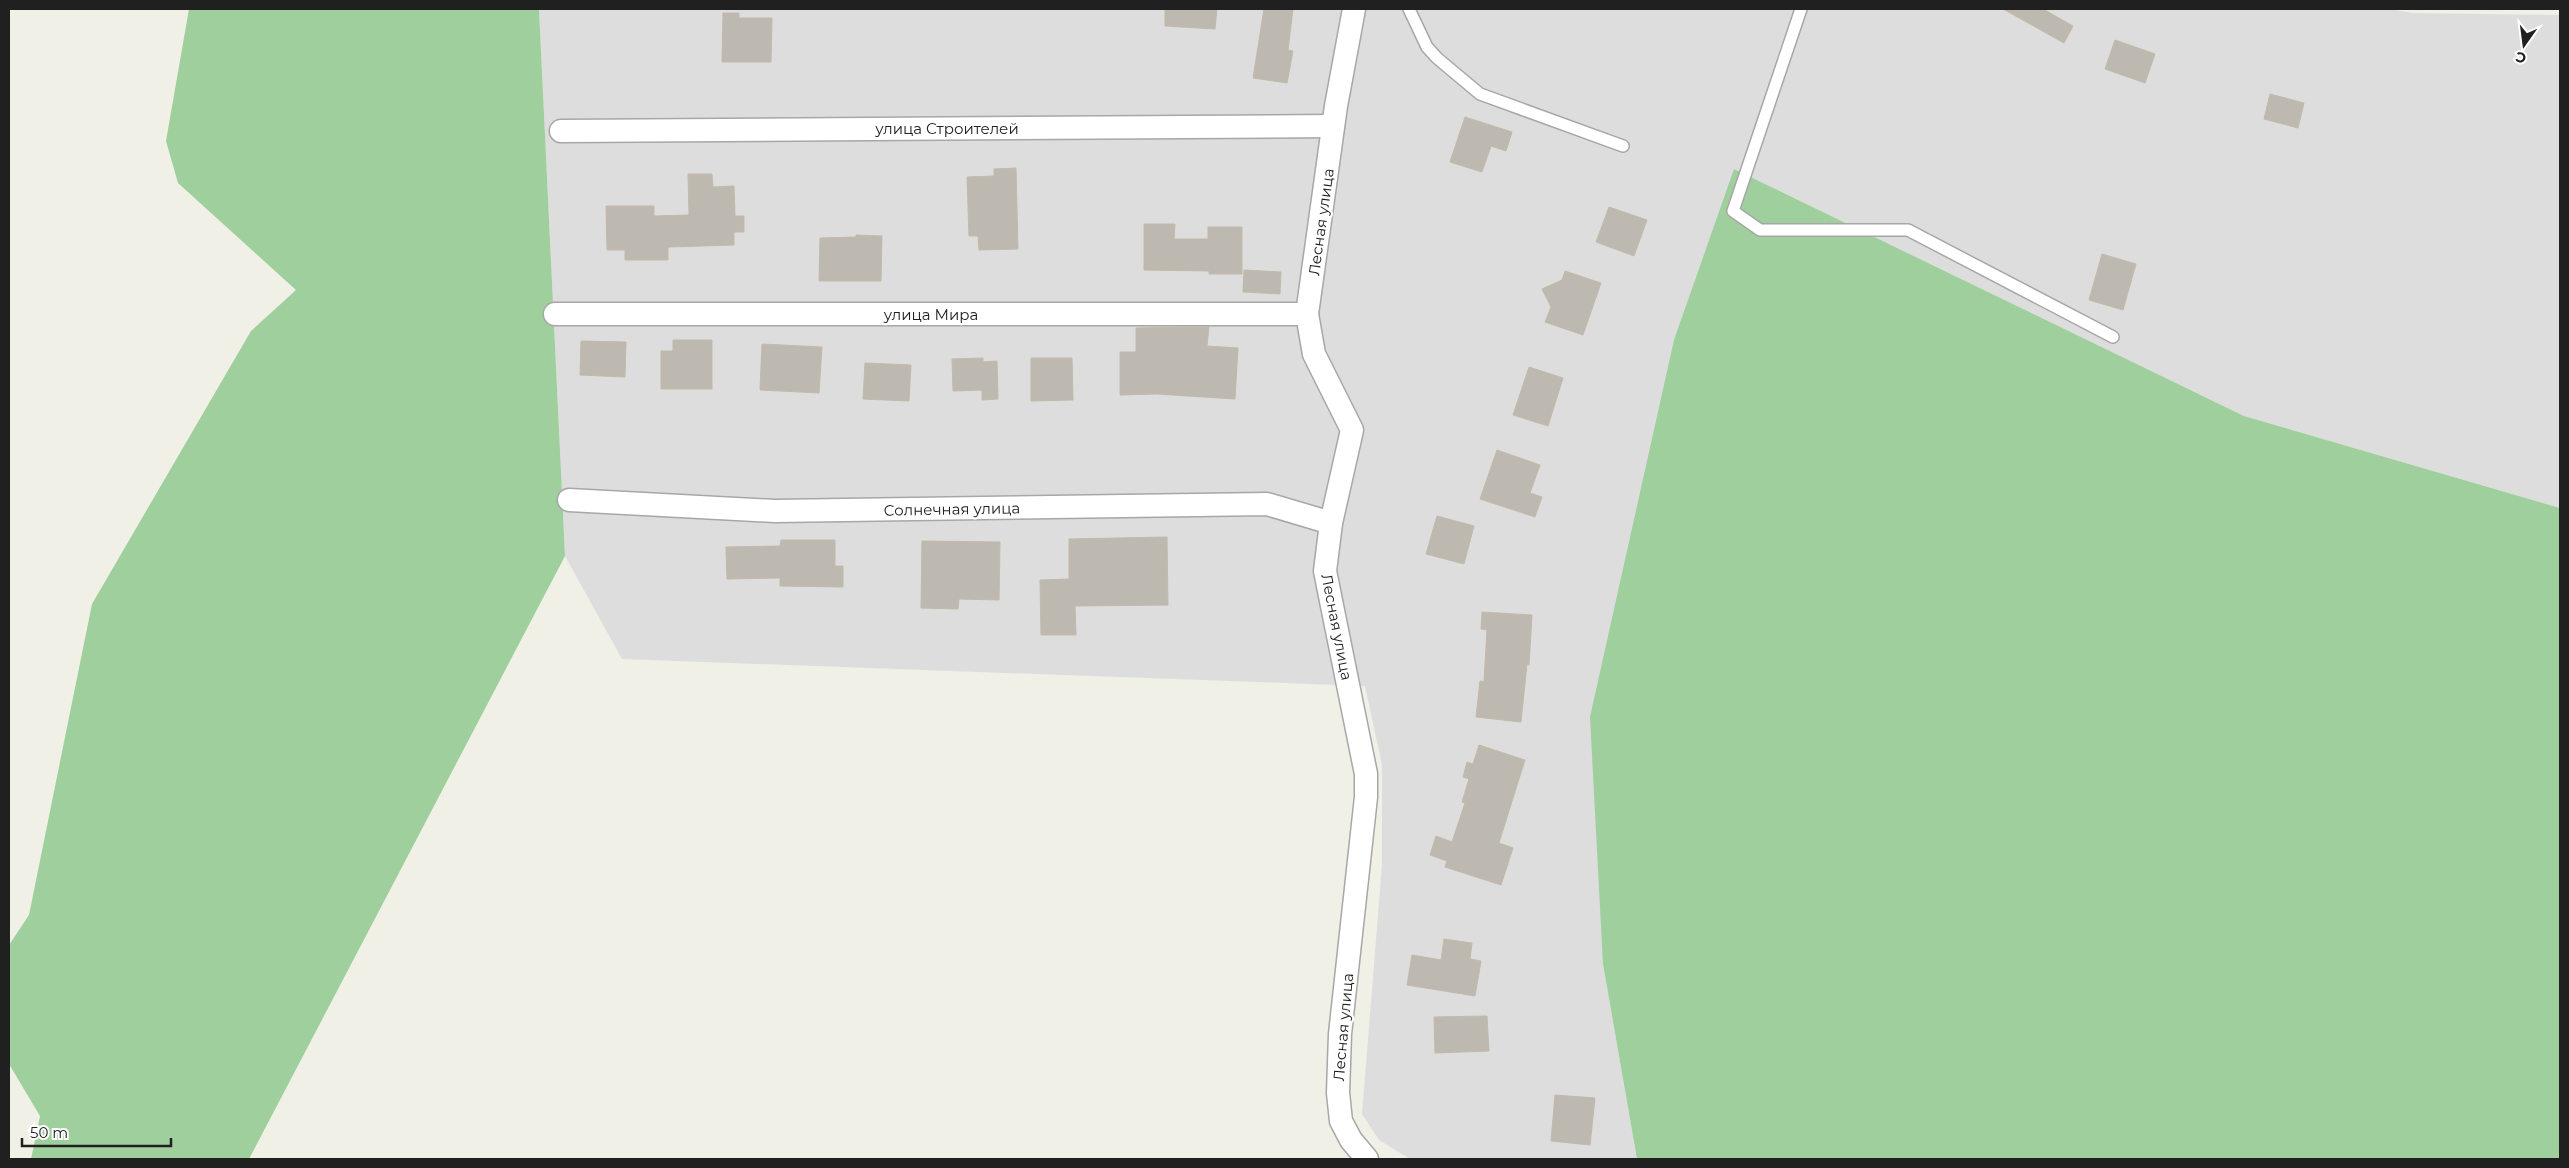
<svg xmlns="http://www.w3.org/2000/svg" width="2569" height="1168" font-family="Montserrat,sans-serif">
<rect width="100%" height="100%" fill="#f0f0e7"/>
<polygon fill="#dedddd" points="539,9 2390,9 2412,13 2560,15 2560,508 2244,416 1734,169 1603,964 1637,1159 1410,1159 1379,1140 1362,1114 1382,865 1382,765 1365,686 622,659 565,556"/>
<g fill="#9ecf9c">
<polygon points="189,9 539,9 565,556 249,1159 31,1159 40,1116 9,1064 9,945 29,915 92,604 251,331 296,290 178,183 166,141"/>
<polygon points="1734,169 2244,416 2560,508 2560,1159 1637,1159 1603,964 1590,717 1674,340"/>
</g>
<g fill="#bdb9b0" stroke="#c2baa9">
<polygon points="1165,9 1217,9 1215,29 1165,26"/>
<polygon points="1264,9 1293,9 1288,50 1293,51 1287,83 1253,78"/>
<polygon points="2003,9 2043,9 2073,26 2064,43"/>
<polygon points="723,13 739,13 739,18 772,18 771,62 722,62"/>
<polygon points="2115,40 2155,54 2145,83 2105,69"/>
<polygon points="2270,94 2304,103 2298,128 2264,119"/>
<polygon points="1465,117 1512,132 1506,151 1491,146 1482,172 1450,162"/>
<polygon points="1016,168 1018,249 979,250 978,236 969,236 967,177 994,176 994,169"/>
<polygon points="688,174 712,174 713,187 734,186 735,216 744,216 744,232 734,232 734,245 668,247 668,260 625,260 625,250 607,250 606,206 654,206 654,216 689,215"/>
<polygon points="1609,207 1647,220 1634,256 1596,242"/>
<polygon points="1144,224 1175,224 1174,239 1208,239 1208,227 1242,227 1242,274 1209,274 1209,271 1144,270"/>
<polygon points="856,235 882,236 881,281 819,281 820,238 856,237"/>
<polygon points="2102,254 2136,264 2123,310 2089,300"/>
<polygon points="1244,270 1281,272 1280,294 1243,292"/>
<polygon points="1565,271 1601,283 1583,335 1545,322 1551,307 1542,289 1562,280"/>
<polygon points="1184,327 1209,327 1207,346 1238,348 1235,399 1157,394 1120,395 1120,352 1136,352 1136,328"/>
<polygon points="673,340 712,340 712,389 661,389 661,351 673,351"/>
<polygon points="581,341 626,342 625,377 580,375"/>
<polygon points="762,344 822,347 819,393 760,390"/>
<polygon points="983,358 983,362 997,361 998,399 982,400 982,390 953,391 952,359"/>
<polygon points="1031,358 1072,358 1073,400 1031,401"/>
<polygon points="865,363 911,365 909,401 863,399"/>
<polygon points="1529,367 1563,378 1548,426 1513,415"/>
<polygon points="1497,450 1540,465 1530,493 1542,497 1535,517 1480,499"/>
<polygon points="1437,516 1474,526 1464,564 1426,554"/>
<polygon points="1167,537 1168,605 1075,606 1076,635 1041,635 1040,580 1069,579 1069,539"/>
<polygon points="781,540 835,540 835,566 843,566 843,587 780,586 780,578 727,579 726,547 780,546"/>
<polygon points="922,541 1000,542 999,600 959,599 958,609 921,608"/>
<polygon points="1482,612 1532,615 1529,665 1527,664 1521,722 1476,717 1480,681 1484,682 1487,630 1481,629"/>
<polygon points="1479,745 1525,760 1499,843 1513,848 1501,885 1445,867 1447,861 1430,855 1436,836 1452,842 1465,803 1462,802 1469,779 1463,777 1467,762 1473,764"/>
<polygon points="1444,939 1472,943 1470,959 1481,961 1475,996 1407,985 1412,955 1441,960"/>
<polygon points="1487,1016 1489,1051 1435,1053 1434,1017"/>
<polygon points="1555,1095 1595,1098 1590,1145 1551,1141"/>
</g>
<g fill="none" stroke-linecap="round" stroke-linejoin="round">
<defs>
<g id="service">
<polyline points="1409,9 1427,47 1437,58 1480,94 1623,146"/>
<polyline points="1801,9 1733,211 1760,230 1908,230 2113,337"/>
</g>
<g id="minor">
<polyline points="1354,9 1336,106 1307,314 1314,354 1352,430 1331,523 1325,571 1366,774 1366,797 1340,1034 1338,1093 1341,1121 1351,1140 1367,1159"/>
<polyline points="561,131 1333,126"/>
<polyline points="555,314 1307,314"/>
<polyline points="569,500 775,511 1267,504 1331,523"/>
</g>
</defs>
<use href="#service" stroke="#a7a7a7" stroke-width="14"/>
<use href="#minor" stroke="#a7a7a7" stroke-width="25"/>
<use href="#service" stroke="#fff" stroke-width="11"/>
<use href="#minor" stroke="#fff" stroke-width="22"/>
</g>
<g text-anchor="middle" dominant-baseline="central" stroke-width="4.5" stroke-linejoin="round" paint-order="stroke">
<g font-size="15" fill="#202020" stroke="#fff">
<text x="947" y="128">улица Строителей</text>
<text transform="translate(1321 222) rotate(-82)">Лесная улица</text>
<text x="931" y="314">улица Мира</text>
<text transform="translate(952 509) rotate(-1)">Солнечная улица</text>
<text transform="translate(1337 627) rotate(79)">Лесная улица</text>
<text transform="translate(1343 1027) rotate(-85)">Лесная улица</text>
</g>
</g>
<rect width="2569" height="1168" fill="none" stroke="#202020" stroke-width="20"/>
<g transform="translate(2524 45) rotate(194)" stroke="#ffffff" stroke-width="4" paint-order="stroke">
<path d="M0-4L9 19L0 12L-9 19Z" fill="#202020"/>
<text y="-8" font-size="14" font-weight="bold" text-anchor="middle" fill="#202020">С</text>
</g>
<path d="M22 1138v8h149v-8" fill="none" stroke="#202020" stroke-width="2.5"/>
<text x="30" y="1138" font-size="15" fill="#202020" stroke="#ffffff" stroke-width="4" paint-order="stroke">50 m</text>
</svg>
